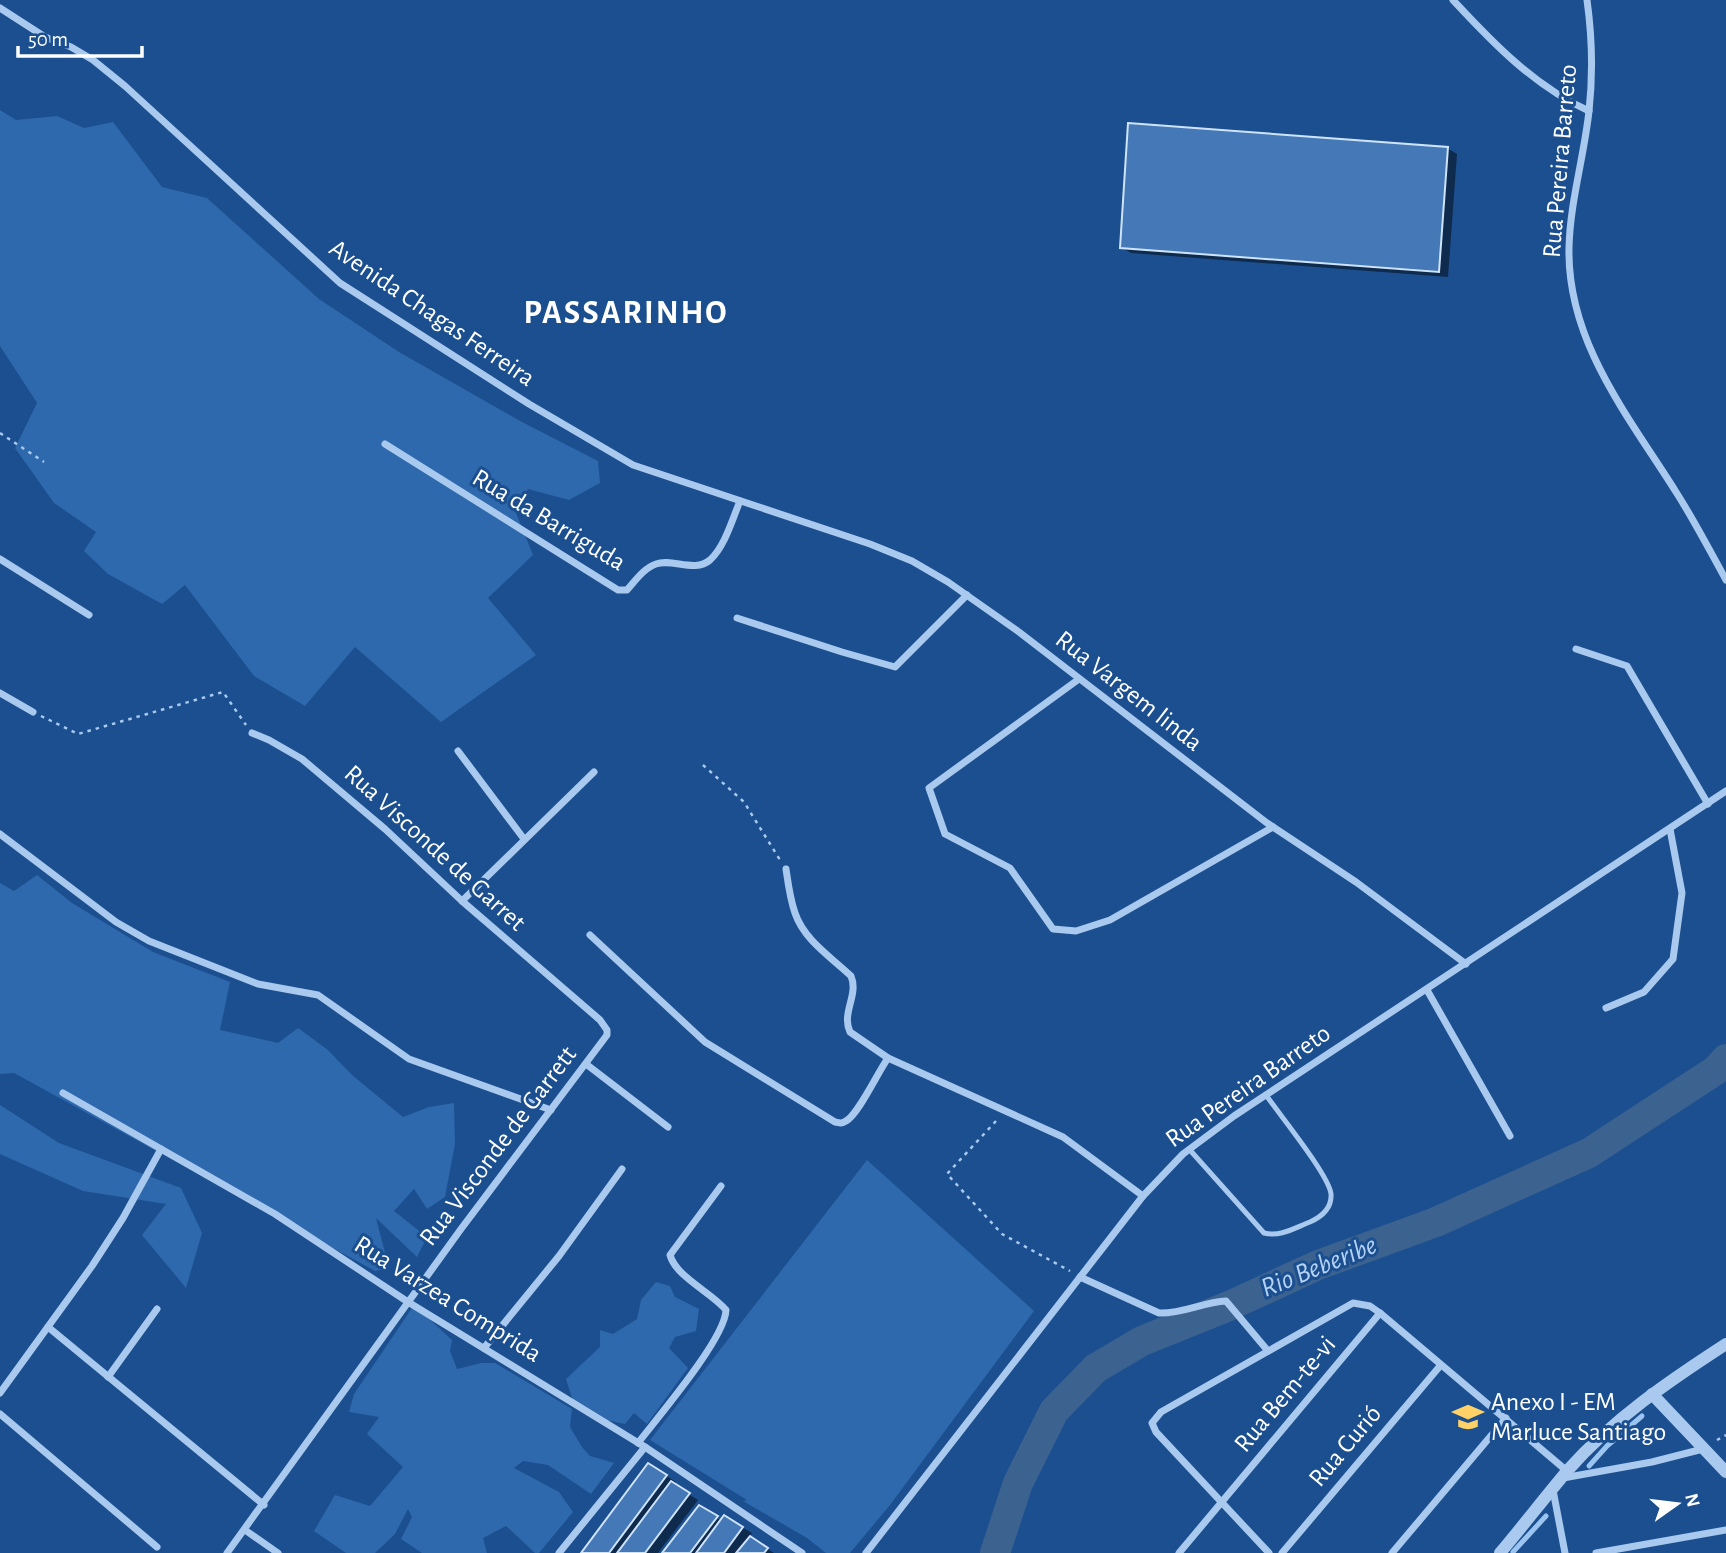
<svg xmlns="http://www.w3.org/2000/svg" width="1726" height="1553" font-family="'Alegreya Sans',sans-serif">
<rect width="100%" height="100%" fill="#1b4f8f"/>
<g fill="#2e69ad">
<polygon points="0,110 16,120 57,116 84,128 113,122 162,187 207,198 319,299 399,352 522,422 598,461 600,483 569,500 528,489 516,513 533,555 488,598 536,655 441,722 355,647 305,706 254,676 185,585 162,604 108,574 84,551 96,532 54,503 15,448 37,403 0,346"/>
<polygon points="37,875 72,903 153,952 230,982 220,1030 278,1043 298,1028 328,1050 352,1075 403,1117 429,1107 454,1103 455,1144 445,1197 427,1209 414,1189 394,1211 427,1237 417,1257 376,1218 389,1268 375,1271 14,1073 0,1074 0,883 14,891"/>
<polygon points="0,1105 59,1143 181,1188 202,1233 186,1288 142,1235 166,1204 83,1191 0,1154"/>
<polygon points="867,1160 1034,1311 890,1505 850,1553 826,1553 807,1538 743,1501 747,1500 650,1440"/>
<polygon points="656,1282 670,1286 675,1297 699,1309 696,1331 675,1337 669,1348 688,1368 647,1424 634,1413 625,1424 601,1419 574,1404 566,1379 600,1347 600,1330 613,1334 637,1319 641,1300"/>
<polygon points="414,1305 452,1340 450,1351 457,1369 481,1363 495,1363 572,1409 570,1427 582,1447 590,1456 614,1463 591,1494 548,1465 523,1461 514,1468 559,1492 573,1512 539,1553 535,1553 506,1526 483,1538 487,1553 422,1553 401,1539 412,1517 408,1509 395,1534 375,1553 346,1553 314,1531 335,1495 370,1506 403,1467 367,1434 379,1417 349,1412 354,1394"/>
</g>
<g fill="#0007">
<polygon points="1447,148 1457,154 1448,277 1131,253 1121,247"/>
<polygon points="649,1465 676,1482 674,1485 698,1500 658,1553 583,1553"/>
<polygon points="699,1507 722,1521 735,1523 752,1533 749,1537 774,1553 665,1553"/>
</g>
<g fill="none" stroke-linecap="round" stroke-linejoin="round">
<g stroke="#9cc4f0" stroke-width="5">
<polyline points="1589,1466 1607,1446 1642,1416"/>
<polyline points="1513,1552 1546,1516"/>
</g>
<polyline stroke="#3c6290" stroke-width="30" points="995,1553 1018,1483 1054,1411 1096,1368 1142,1341 1229,1306 1318,1265 1436,1222 1589,1153 1716,1070 1726,1059"/>
</g>
<g fill="#4478b7" stroke="#cfe3fa" stroke-width="2">
<polygon points="1128,123 1448,147 1439,272 1120,248"/>
<polygon points="648,1463 667,1475 609,1553 581,1553"/>
<polygon points="671,1481 690,1493 645,1553 617,1553"/>
<polygon points="699,1505 718,1516 690,1553 662,1553"/>
<polygon points="724,1515 743,1527 724,1553 696,1553"/>
<polygon points="750,1536 768,1548 764,1553 736,1553"/>
</g>
<g fill="none" stroke-linecap="round" stroke-linejoin="round">
<g stroke="#a9c9ee" stroke-width="2.5" stroke-dasharray="3.5 5" stroke-linecap="butt">
<polyline points="0,433 44,462"/>
<polyline points="41,716 78,734 223,692 246,725"/>
<polyline points="703,765 744,802 780,860"/>
<polyline points="996,1121 947,1174 1002,1234 1070,1271"/>
<polyline points="1717,1440 1726,1435"/>
</g>
<path stroke="#a9c9ee" stroke-width="5" d="M1189,1149L1264,1233C1281,1237 1294,1228 1310,1222C1321,1217 1332,1208 1331,1194C1329,1175 1279,1114 1266,1095"/>
<g stroke="#a9c9ee" stroke-width="7">
<path d="M1453,0C1492,42 1535,87 1589,111"/>
<path d="M1587,0C1592,36 1593,75 1589,111C1584,157 1570,202 1569,248C1567,342 1629,417 1676,492C1694,520 1710,551 1726,580"/>
<polyline points="0,8 45,37 71,47 93,60 125,86 340,283 529,404 633,465 870,544 912,561 948,582 1019,632 1267,823 1356,882 1466,964"/>
<path d="M385,444L618,590H627C635,581 644,568 656,564C672,558 695,573 710,560C725,546 732,520 740,501"/>
<polyline points="0,559 89,615"/>
<polyline points="737,618 842,652 895,667 967,595"/>
<polyline points="1576,649 1627,666 1708,804"/>
<polyline points="1079,679 929,788 945,834 1010,868 1053,929 1076,931 1110,920 1273,827"/>
<polyline points="0,693 33,712"/>
<polyline points="458,751 524,839"/>
<polyline points="0,834 116,922 149,941 258,984 318,995 409,1059 551,1110"/>
<path d="M786,869C788,883 790,899 795,913C804,940 831,957 851,976C859,995 841,1013 850,1032L888,1058L1063,1137L1143,1196"/>
<polyline points="462,901 594,772"/>
<path d="M590,935L705,1042L835,1122C840,1123 841,1124 846,1121C858,1115 878,1072 888,1058"/>
<polyline points="1427,990 1510,1136"/>
<polyline points="1606,1008 1644,992 1673,959 1682,893 1670,829"/>
<polyline points="586,1064 668,1127"/>
<polyline points="63,1093 275,1214 408,1302 645,1447 802,1553"/>
<path d="M1080,1277L1159,1313C1182,1314 1203,1302 1226,1301L1268,1351"/>
<polyline points="48,1327 264,1505"/>
<polyline points="484,1348 559,1256 622,1169"/>
<polyline points="108,1377 157,1309"/>
<polyline points="0,1393 92,1266 123,1218 161,1149"/>
<polyline points="0,1414 157,1547"/>
<path d="M638,1443C658,1417 725,1339 726,1310C711,1292 676,1277 670,1255L721,1186"/>
<polyline points="1563,1478 1652,1462 1703,1449"/>
<polyline points="1553,1490 1565,1553"/>
<polyline points="245,1530 278,1553"/>
<polyline points="227,1553 461,1229 607,1035 607,1030 600,1020 462,901 385,829 302,759 269,740 252,733"/>
<polyline points="559,1553 645,1447"/>
<polyline points="866,1553 1143,1196 1183,1154 1234,1116 1726,791"/>
<polyline points="1179,1553 1380,1313"/>
<polyline points="1269,1553 1156,1432 1152,1423 1161,1412 1353,1303 1370,1306 1380,1313 1567,1471"/>
<polyline points="1282,1553 1440,1366"/>
<polyline points="1392,1553 1506,1418"/>
<polyline points="1596,1553 1726,1530"/>
</g>
<g stroke="#a9c9ee" stroke-width="12">
<polyline points="1652,1394 1726,1472"/>
<path d="M1500,1553C1523,1526 1545,1497 1568,1470C1613,1419 1669,1381 1726,1344"/>
</g>
</g>
<defs>
<symbol id="school-bare" viewBox="-9 -9 18 18"><path d="M0-5L7-2L0 1L-7-2ZM-4 1L0 2.5L4 1V4Q0 6-4 4Z" fill="#ffd166" stroke="#1b4f8f" stroke-width="2.5" paint-order="stroke"/></symbol>
</defs>
<g fill-rule="evenodd">
<use href="#school-bare" x="1446" y="1395" width="44" height="44"/>
</g>
<g text-anchor="middle" dominant-baseline="central" stroke-width="6" stroke-linejoin="round" paint-order="stroke">
<g font-size="26" fill="#fff" stroke="#1b4f8f">
<text transform="translate(1560 161) rotate(-85)">Rua Pereira Barreto</text>
<text transform="translate(432 313) rotate(34)">Avenida Chagas Ferreira</text>
<text transform="translate(549 520) rotate(31)">Rua da Barriguda</text>
<text transform="translate(1129 691) rotate(38)">Rua Vargem linda</text>
<text transform="translate(435 848) rotate(42)">Rua Visconde de Garret</text>
<text transform="translate(1248 1086) rotate(-35)">Rua Pereira Barreto</text>
<text transform="translate(498 1146) rotate(-53)">Rua Visconde de Garrett</text>
<text transform="translate(448 1299) rotate(32)">Rua Varzea Comprida</text>
<text transform="translate(1285 1394) rotate(-50)">Rua Bem-te-vi</text>
<text transform="translate(1345 1446) rotate(-50)">Rua Curió</text>
</g>
<g font-size="26" fill="#fff" stroke="#1b4f8f" text-anchor="start">
<text x="1491" y="1402">Anexo I - EM<tspan x="1491" dy="30">Marluce Santiago</tspan></text>
</g>
<g font-size="28" font-style="italic" fill="#b5d3f5" stroke="#1b4f8f">
<text transform="translate(1319 1267) rotate(-22)">Rio Beberibe</text>
</g>
<g font-size="33" font-weight="bold" letter-spacing="2" fill="#fff" stroke="#1b4f8f">
<text x="626" y="313">PASSARINHO</text>
</g>
</g>
<g transform="translate(1677 1504) rotate(76)" stroke="#1b4f8f" stroke-width="5" paint-order="stroke">
<path d="M0-5L12 26L0 18L-12 26Z" fill="#ffffff"/>
<text y="-10" font-size="19" font-weight="bold" text-anchor="middle" fill="#ffffff">N</text>
</g>
<path d="M18 46v10h124v-10" fill="none" stroke="#ffffff" stroke-width="3.5"/>
<text x="28" y="46" font-size="21" fill="#ffffff" stroke="#1b4f8f" stroke-width="5" paint-order="stroke">50 m</text>
</svg>
